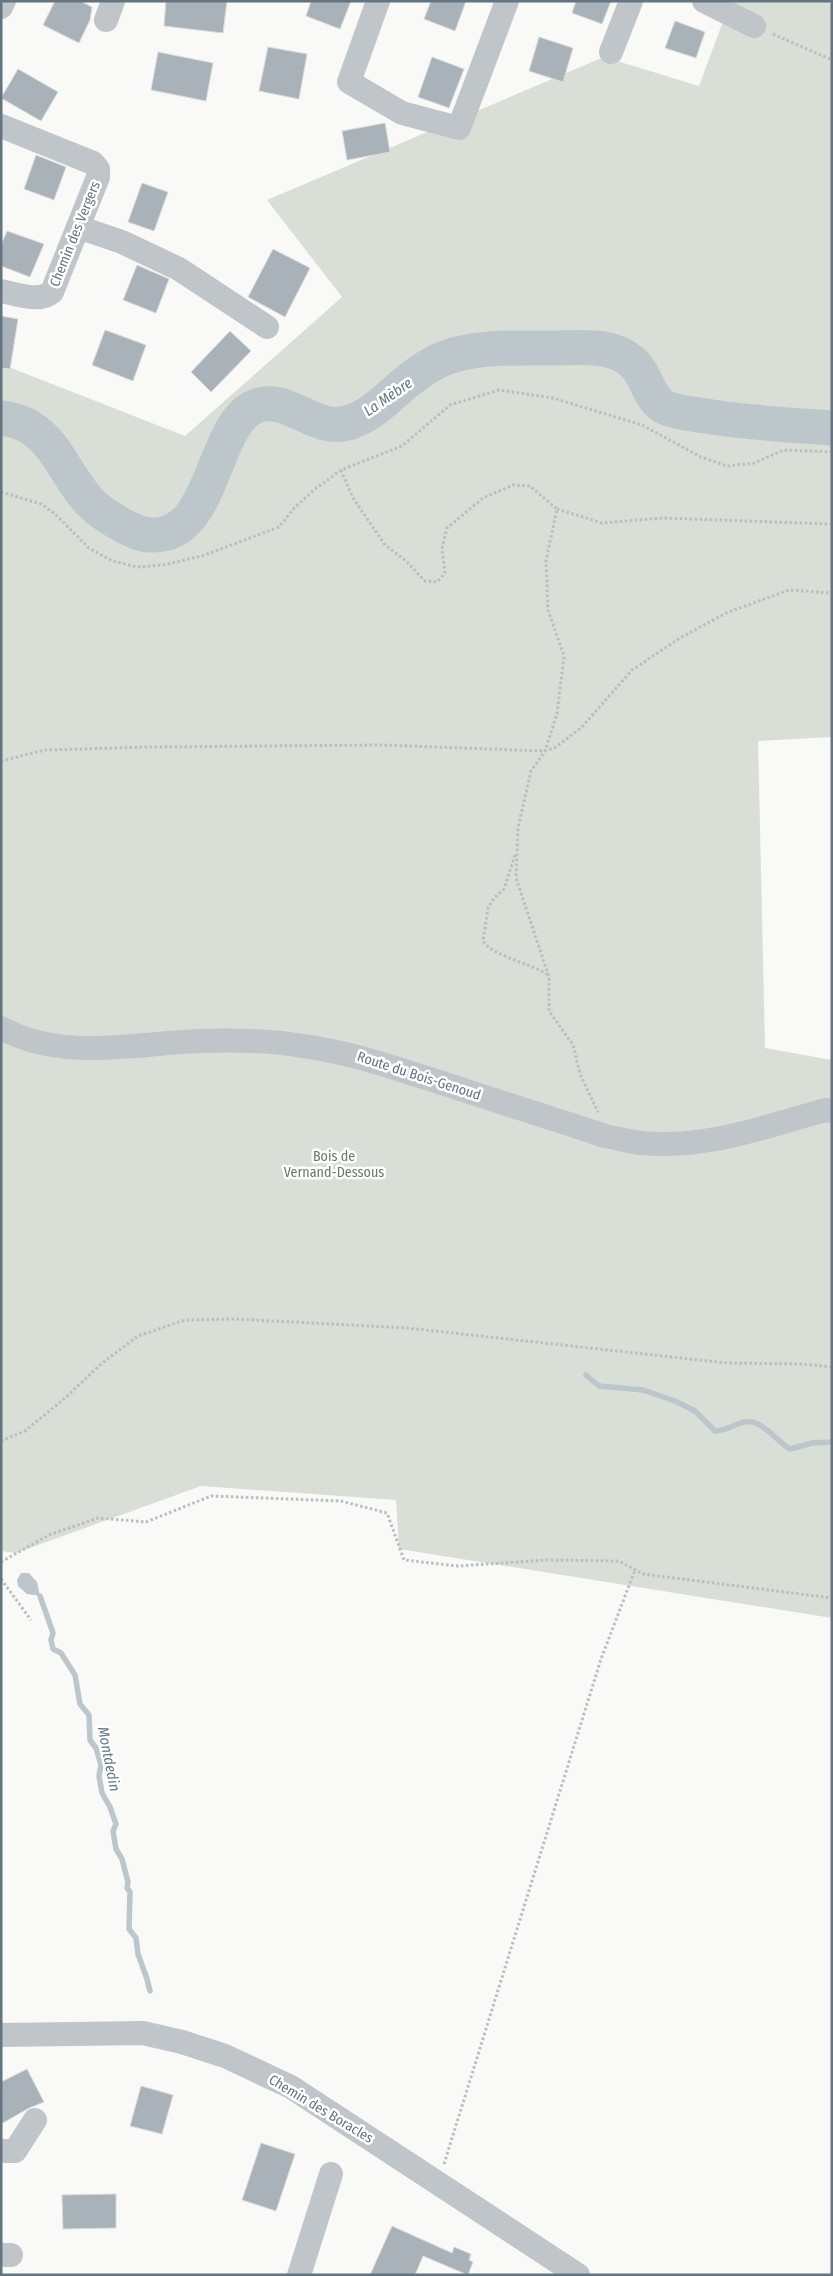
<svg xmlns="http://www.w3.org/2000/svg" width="833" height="2276" font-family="'Fira Sans Condensed',sans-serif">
<rect width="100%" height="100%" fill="#f9f9f7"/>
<polygon fill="#d9ded6" points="703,1 832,1 832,737 758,741 765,1048 832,1060 832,1618 399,1549 396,1500 201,1486 16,1553 1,1551 1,364 185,436 342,297 267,200 604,57 699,86 725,16"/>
<polygon fill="#bcc6cb" points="21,1573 29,1573 37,1582 40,1596 27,1594 18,1586 17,1580"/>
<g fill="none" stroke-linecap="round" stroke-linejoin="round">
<g stroke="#bcc6cb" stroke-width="5.5">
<path d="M586,1375L599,1386L643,1390L675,1401L695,1411L715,1431C729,1430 734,1424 745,1422C760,1418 778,1442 790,1449L812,1443L832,1442"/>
<polyline points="40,1596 53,1633 51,1640 53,1649 61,1653 75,1675 80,1704 89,1715 90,1740 96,1748 101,1765 99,1776 102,1793 110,1807 116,1824 113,1831 116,1849 122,1859 128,1882 127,1888 130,1892 129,1929 136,1938 138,1954 147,1979 150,1991"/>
</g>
<path stroke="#bcc6cb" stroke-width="35" d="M1,418C53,424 59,468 89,501C98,511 111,519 122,525C133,531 143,536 155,535C215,534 212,423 256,406C288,394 313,432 347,423C374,416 391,393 413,377C428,365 448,355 467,352C494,347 521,348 548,348C566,348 586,346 604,349C614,351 623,354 631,361C647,373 648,400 666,408C679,413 693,414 706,416C748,423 790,425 832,428"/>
</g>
<g fill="#a9b2b8" stroke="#dbdbd9">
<polygon points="55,1 80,1 92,7 90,20 79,43 43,25"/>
<polygon points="166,1 227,1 223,33 164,26"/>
<polygon points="311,1 351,1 340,29 306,16"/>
<polygon points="431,1 466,1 455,31 424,19"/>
<polygon points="576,1 611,1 602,24 572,13"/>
<polygon points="675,21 705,32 696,58 665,48"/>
<polygon points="539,37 573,48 563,82 529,71"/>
<polygon points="268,47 307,54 299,99 259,91"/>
<polygon points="158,52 213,63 206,101 151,90"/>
<polygon points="432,57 464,69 449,108 418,97"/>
<polygon points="18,69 58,92 41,121 1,98"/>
<polygon points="385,123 390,152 347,160 342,131"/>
<polygon points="36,155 66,167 54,200 24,189"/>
<polygon points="142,183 168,192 154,231 128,222"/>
<polygon points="7,231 44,244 30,277 1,266 1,245"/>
<polygon points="273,249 310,268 285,317 248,297"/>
<polygon points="137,265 169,279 156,313 123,300"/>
<polygon points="1,316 18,319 10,369 1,368"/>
<polygon points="105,330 146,345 133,381 92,365"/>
<polygon points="230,331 251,351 211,392 191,372"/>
<polygon points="27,2069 44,2102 29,2108 1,2124 1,2082"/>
<polygon points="141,2086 173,2095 162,2134 130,2126"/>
<polygon points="261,2143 295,2154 276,2211 242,2200"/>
<polygon points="116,2194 116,2228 63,2229 62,2195"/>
<polygon points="392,2226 452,2253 454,2247 471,2254 469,2260 473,2262 468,2275 423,2256 415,2275 370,2275"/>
</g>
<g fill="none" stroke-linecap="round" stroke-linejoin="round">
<g stroke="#bbbec1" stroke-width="3" stroke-dasharray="2.5 2.5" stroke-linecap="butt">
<polyline points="773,34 832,60"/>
<polyline points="341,470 353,498 385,545 405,560 425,581 437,582 445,573 442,549 447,528 483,498 513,485 530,486 557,509 546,561 548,610 564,656 557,714 545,751 531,771 518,828 516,878 549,977 549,1011 573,1045 580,1074 598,1112"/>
<polyline points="1,492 41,504 54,513 89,548 112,561 138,567 163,565 202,556 279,527 295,507 315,489 341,470 402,446 450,405 499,390 553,398 642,425 701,457 727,466 754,463 784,450 832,452"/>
<polyline points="557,509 602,523 662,518 832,524"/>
<polyline points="1,761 45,750 149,747 381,745 545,751 556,747 582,727 632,670 680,638 726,613 789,590 832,593"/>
<path d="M515,855L504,889L494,898L488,908L483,941C491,955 531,964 547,974"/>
<polyline points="1,1441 25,1431 64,1399 101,1364 138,1336 185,1320 235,1319 407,1328 727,1363 802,1364 832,1367"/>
<polyline points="1,1562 49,1535 98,1518 146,1522 211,1496 341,1501 387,1513 404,1560 458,1566 546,1560 619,1561 643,1574 832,1598"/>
<polyline points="1,1579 31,1620"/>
<polyline points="444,2164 601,1659 635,1570"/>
</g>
<g stroke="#c0c5c9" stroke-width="24">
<polyline points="378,1 349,82 402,113 459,128 507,1"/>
<polyline points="704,1 754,26"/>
<polyline points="1,7 4,1"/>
<polyline points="106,20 113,1"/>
<polyline points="611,52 631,1"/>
<path d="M1,126L93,163L98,169V177L52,292C39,303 17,294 1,291"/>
<polyline points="78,227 122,242 179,269 267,327"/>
<path d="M1,1028C61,1061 133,1044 198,1041C230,1040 264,1040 296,1045C347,1051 394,1068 442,1083C497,1101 551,1118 605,1136C617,1138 630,1142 642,1143C705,1149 765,1127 825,1110L832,1111"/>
<polyline points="1,2035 143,2033 182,2042 225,2056 291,2087 578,2275"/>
<polyline points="1,2151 15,2151 35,2120"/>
<polyline points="1,2255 11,2255"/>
<polyline points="299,2275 331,2174"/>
</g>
</g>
<g text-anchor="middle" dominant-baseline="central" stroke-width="5" stroke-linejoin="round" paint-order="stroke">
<g font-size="14" fill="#657481" stroke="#fff">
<text transform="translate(75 234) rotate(-68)">Chemin des Vergers</text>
<text transform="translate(419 1076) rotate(18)">Route du Bois-Genoud</text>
<text transform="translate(321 2109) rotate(31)">Chemin des Boracles</text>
</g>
<g font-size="14" fill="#677a64" stroke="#fff">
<text x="334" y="1156">Bois de<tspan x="334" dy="16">Vernand-Dessous</tspan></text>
</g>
<g font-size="15" font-style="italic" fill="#657983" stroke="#fff">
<text transform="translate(388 397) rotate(-35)">La Mèbre</text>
<text transform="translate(109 1759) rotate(79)">Montdedin</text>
</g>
</g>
<rect width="833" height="2276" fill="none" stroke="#657481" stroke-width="5"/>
</svg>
